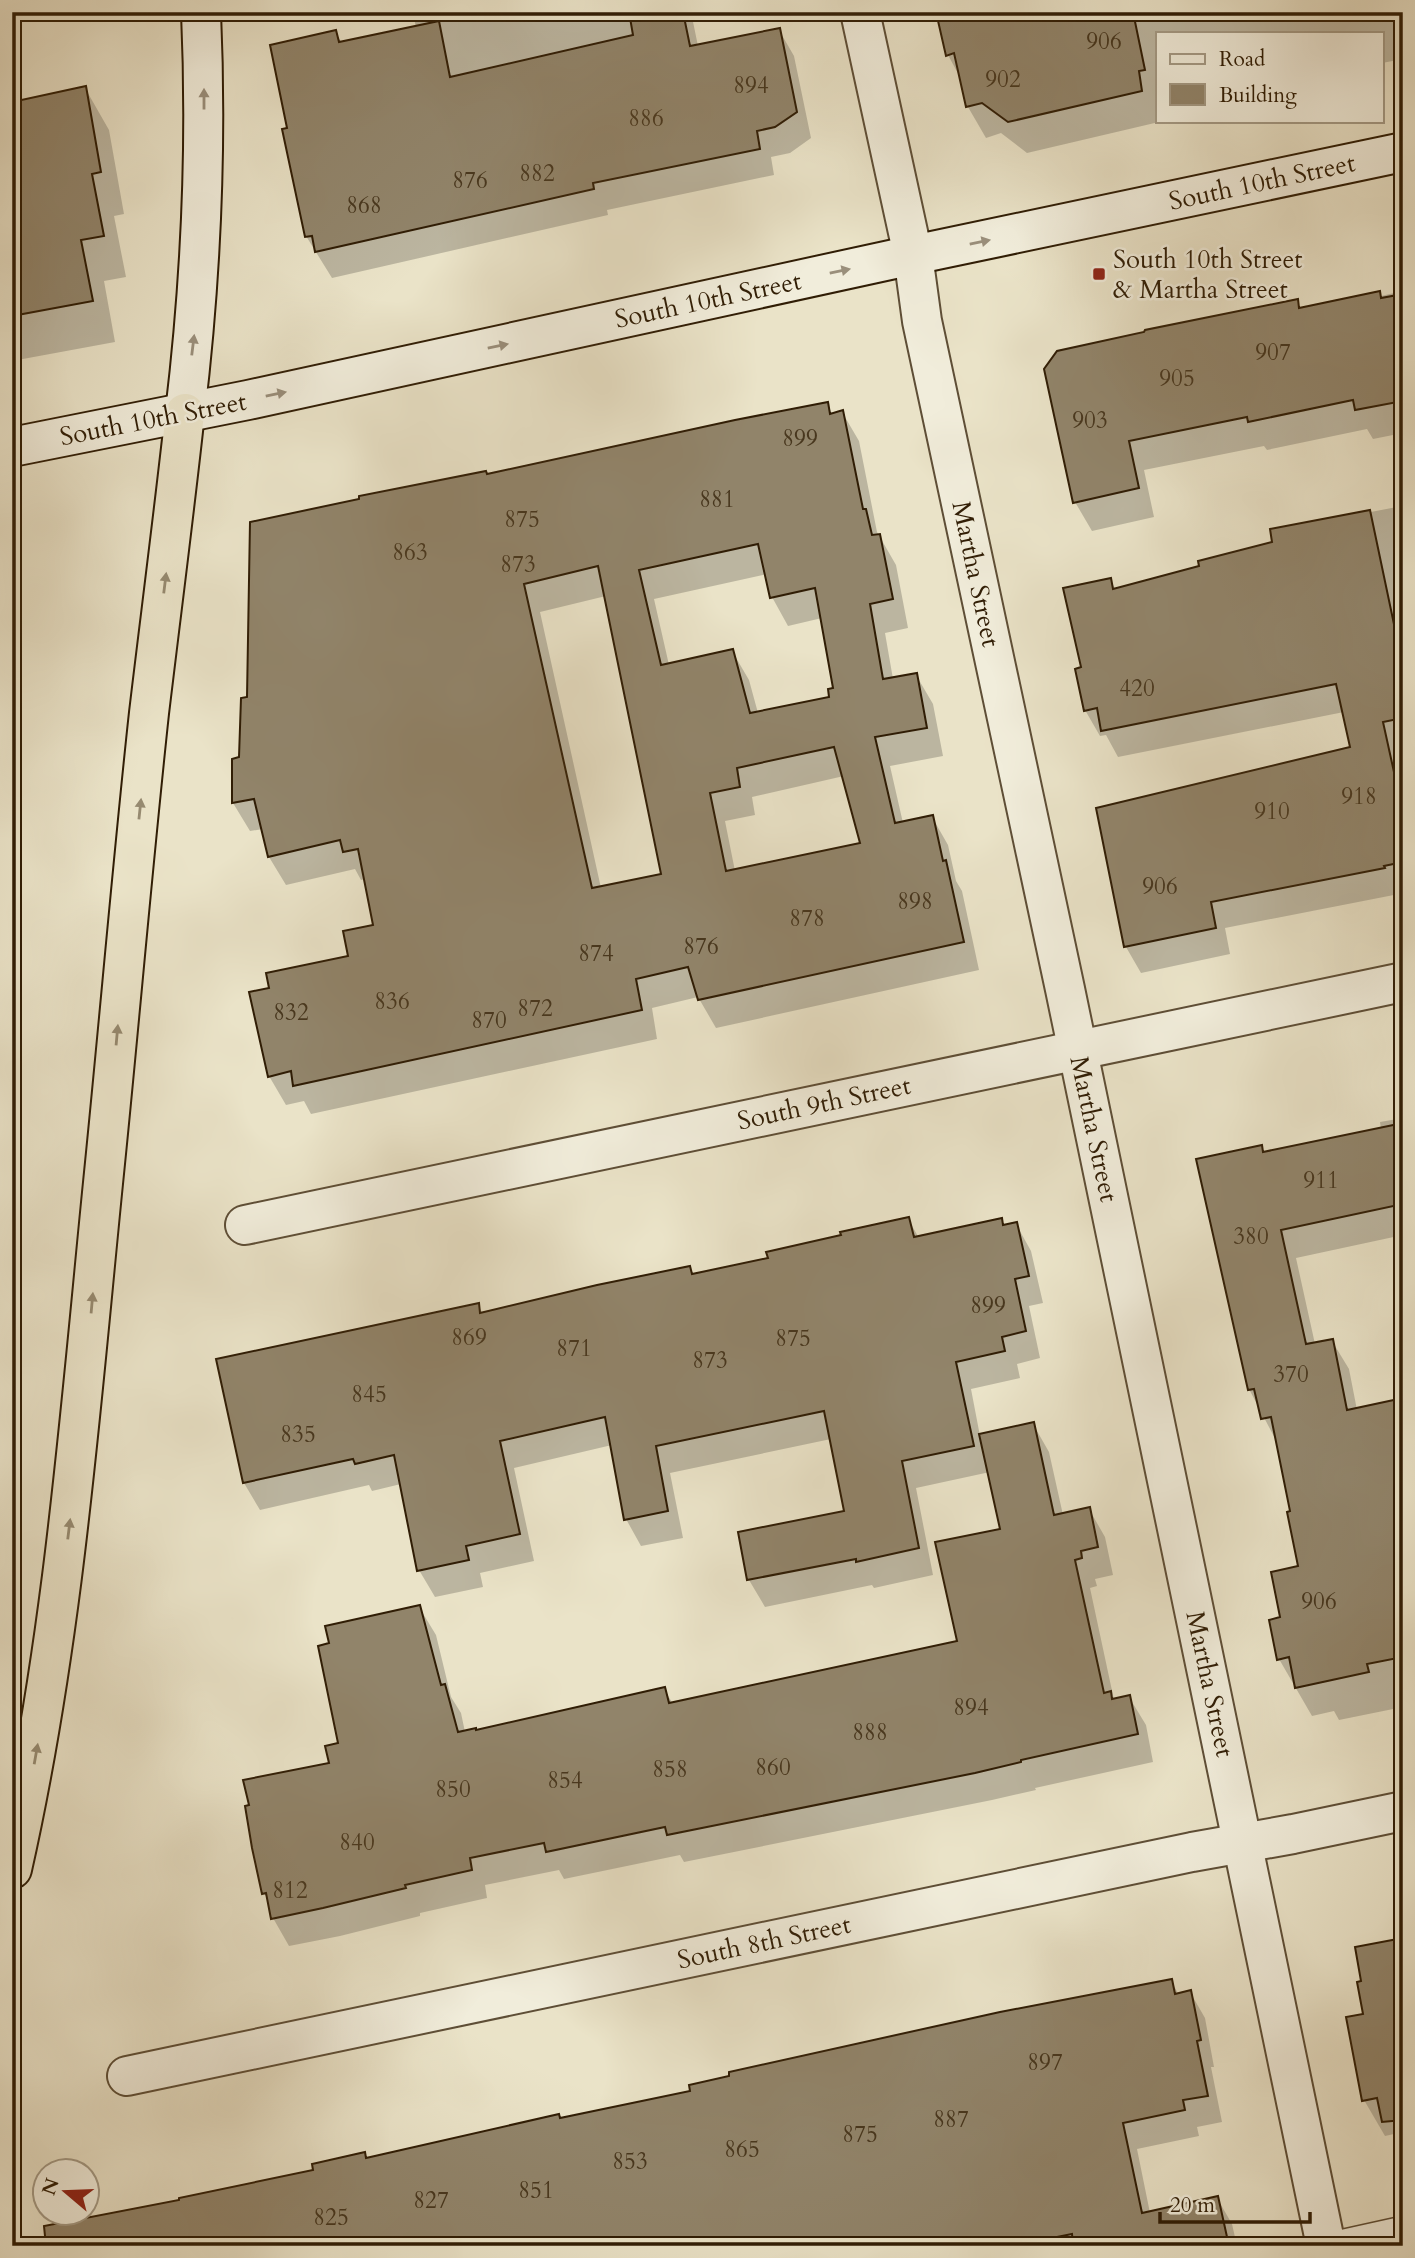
<svg xmlns="http://www.w3.org/2000/svg" width="1415" height="2258" font-family="Cardo,serif">
<rect width="100%" height="100%" fill="#eae3c8"/>
<filter id="stains"><feTurbulence type="fractalNoise" baseFrequency=".00286" numOctaves="4"/><feColorMatrix values="0 0 0 0 .2 0 0 0 0 .09 0 0 0 0 .02 0 0 0 .5 -.17"/></filter>
<radialGradient id="worn" r=".72"><stop offset=".6" stop-color="#630" stop-opacity="0"/><stop offset="1" stop-color="#630" stop-opacity=".3"/></radialGradient>
<g fill="#0003" fill-rule="evenodd">
<polygon points="413,12 691,12 698,46 779,30 794,56 811,138 790,153 771,157 774,175 607,210 608,215 332,278 306,236 289,129 335,32 342,43 416,28"/>
<polygon points="938,12 1403,12 1403,59 1382,63 1382,33 1158,33 1156,108 1159,122 1027,153 1001,133 986,138 968,107 961,79 948,55"/>
<polygon points="85,88 109,130 124,214 114,216 126,277 104,281 115,342 12,361 12,104"/>
<polygon points="1403,291 1403,433 1373,439 1367,429 1267,450 1264,446 1144,470 1154,517 1092,531 1075,502 1046,369 1297,301 1301,309 1379,293 1381,296"/>
<path d="M827,404L833,415L842,412L859,441L877,532L896,565L908,628L885,633L893,679L916,675L933,704L943,756L890,766L903,823L932,817L948,845L956,881L962,891L979,970L716,1028L698,997L652,1008L657,1039L311,1114L304,1101L286,1105L269,1076L271,989L350,958L375,926L366,879L361,880L355,869L286,885L269,857L263,829L250,831L233,803L234,761L241,758L249,698L487,475ZM767,574L772,597L788,626L822,618L835,690L831,698L758,713L749,680L732,651L669,665L654,599ZM606,596L663,875L601,888L540,612ZM844,776L862,844L735,871L725,821L755,815L752,797Z"/>
<polygon points="1402,506 1403,891 1399,892 1399,894 1225,928 1230,954 1141,973 1126,947 1098,810 1352,748 1344,712 1118,757 1106,735 1100,736 1085,710 1083,669 1110,580 1116,590 1201,567 1274,543 1272,531"/>
<polygon points="1403,1118 1403,1235 1296,1258 1315,1344 1332,1341 1349,1369 1357,1410 1403,1400 1403,1707 1339,1720 1334,1711 1312,1716 1279,1659 1282,1618 1300,1568 1292,1513 1279,1446 1249,1389 1261,1147 1265,1153 1381,1129 1380,1122"/>
<polygon points="908,1219 919,1238 1001,1220 1005,1226 1016,1224 1031,1251 1043,1303 1029,1306 1040,1358 1017,1364 1020,1378 971,1389 980,1436 1033,1424 1049,1452 1063,1515 1089,1509 1105,1537 1113,1575 1095,1579 1097,1586 1090,1588 1114,1700 1129,1697 1146,1725 1153,1762 1035,1788 1036,1790 992,1800 684,1862 680,1855 564,1879 559,1870 485,1885 487,1898 420,1913 420,1916 340,1936 289,1946 273,1918 270,1903 264,1893 340,1744 419,1607 436,1635 451,1697 461,1713 465,1732 664,1689 673,1704 959,1642 1002,1531 990,1472 916,1488 933,1575 874,1588 872,1585 765,1607 749,1580 740,1533 846,1512 831,1439 670,1473 683,1538 641,1546 626,1519 612,1445 514,1468 534,1561 480,1573 483,1587 435,1597 419,1570 401,1484 372,1491 369,1485 260,1510 244,1483 478,1305 483,1314 689,1268 694,1276 770,1259"/>
<polygon points="1403,1940 1403,2132 1385,2136 1364,2100 1365,2015"/>
<polygon points="1171,1981 1179,1995 1190,1992 1205,2018 1214,2067 1211,2067 1222,2122 1197,2127 1199,2136 1137,2149 1150,2213 1217,2198 1232,2224 1237,2246 791,2246 315,2172 364,2154 367,2160 692,2092"/>
</g>
<g fill="#91846a" stroke="#301d05" stroke-width="2" fill-rule="evenodd">
<polygon points="629,12 683,12 690,46 780,28 797,112 775,127 757,131 760,149 593,183 594,189 315,252 312,236 305,237 282,129 287,128 270,45 336,30 339,42 439,21 450,77 633,35"/>
<polygon points="936,12 1133,12 1145,70 1139,71 1142,91 1008,122 982,103 966,107 954,53 946,56"/>
<polygon points="86,86 101,172 92,174 104,236 81,240 93,301 12,316 12,102"/>
<polygon points="1380,291 1381,298 1403,294 1403,401 1355,410 1353,400 1248,422 1247,417 1129,441 1139,488 1073,503 1044,369 1057,351 1144,332 1145,330 1298,299 1299,308"/>
<path d="M828,402L830,414L843,410L863,509H866L872,535L880,534L893,599L870,604L883,679L917,673L927,728L875,737L895,823L933,815L943,861L946,860L964,942L698,1000L688,967L636,979L642,1010L293,1086L291,1071L268,1077L249,992L269,988L266,973L348,956L343,931L373,925L358,849L343,852L340,840L268,857L254,799L232,803V759L239,757L241,698L247,697L250,522L359,499V496L486,471L487,474L735,420ZM758,544L770,598L815,588L833,688L828,689L829,697L750,713L733,649L661,665L639,570ZM598,566L661,874L592,888L524,584ZM834,747L860,843L726,871L710,793L740,787L737,768Z"/>
<polygon points="1370,510 1403,667 1403,718 1383,722 1403,813 1403,862 1384,866 1385,868 1211,902 1216,928 1124,947 1096,808 1350,747 1336,684 1101,731 1097,708 1084,711 1075,669 1081,667 1063,588 1111,578 1113,589 1199,566 1198,561 1272,542 1270,529"/>
<polygon points="1403,1123 1403,1204 1281,1230 1306,1344 1333,1339 1347,1410 1403,1398 1403,1657 1367,1664 1369,1672 1295,1688 1289,1657 1277,1660 1269,1620 1280,1617 1271,1572 1298,1566 1287,1512 1290,1511 1271,1417 1261,1419 1254,1389 1248,1390 1196,1159 1262,1145 1263,1152"/>
<polygon points="909,1217 914,1237 1002,1218 1003,1225 1017,1222 1029,1276 1015,1279 1026,1331 1002,1337 1005,1351 956,1362 974,1446 902,1461 919,1548 856,1562 856,1559 747,1580 738,1532 844,1511 824,1411 656,1446 668,1511 624,1520 605,1417 500,1441 520,1534 466,1546 469,1560 417,1571 394,1455 355,1464 353,1459 243,1483 216,1359 479,1303 480,1313 597,1285 690,1266 692,1274 768,1258 766,1252 841,1235 840,1232"/>
<polygon points="1034,1422 1054,1515 1090,1507 1098,1547 1081,1551 1082,1558 1075,1560 1104,1693 1111,1691 1112,1699 1130,1695 1138,1734 1021,1760 1021,1762 975,1773 667,1835 665,1827 546,1852 544,1843 470,1858 472,1870 405,1885 406,1888 323,1908 271,1919 266,1893 262,1894 252,1848 245,1806 249,1805 243,1780 329,1763 325,1746 338,1743 318,1646 329,1643 325,1626 420,1605 441,1685 445,1684 458,1732 476,1728 476,1730 665,1687 669,1703 957,1641 935,1542 1000,1529 979,1434"/>
<polygon points="1403,1938 1403,2120 1382,2122 1377,2098 1362,2101 1346,2017 1363,2014 1357,1982 1361,1981 1355,1947"/>
<polygon points="1172,1979 1175,1994 1191,1990 1201,2040 1197,2041 1208,2096 1183,2100 1185,2110 1123,2123 1142,2213 1218,2196 1229,2246 1073,2246 1072,2234 1037,2241 1038,2246 46,2246 44,2226 179,2200 179,2198 313,2170 312,2164 365,2152 366,2158 559,2114 560,2118 690,2091 689,2085 729,2076 729,2072 1000,2012"/>
</g>
<g fill="none" stroke-linecap="round" stroke-linejoin="round">
<defs>
<polyline id="service" points="1326,2244 1403,2227"/>
<g id="minor">
<polyline points="860,12 913,255 922,321 1065,989 1326,2246"/>
<polyline points="245,1225 1403,982"/>
<polyline points="127,2076 1192,1852 1293,1834 1403,1811"/>
</g>
<g id="secondary">
<path d="M185,413C201,280 207,147 201,12"/>
<polyline points="12,447 248,400 913,255 1403,152"/>
</g>
<path id="motorway" d="M12,1869C63,1643 80,1413 103,1183C119,1026 132,870 149,713C161,613 174,513 185,413"/>
</defs>
<use href="#service" stroke="#5e4e36" stroke-width="24"/>
<use href="#minor" stroke="#5e4e36" stroke-width="42"/>
<use href="#secondary" stroke="#301d05" stroke-width="42"/>
<use href="#motorway" stroke="#301d05" stroke-width="42"/>
<use href="#service" stroke="#f1eddb" stroke-width="21"/>
<use href="#minor" stroke="#f1eddb" stroke-width="38"/>
<use href="#secondary" stroke="#f1eddb" stroke-width="38"/>
<use href="#motorway" stroke="#eae3c8" stroke-width="38"/>
</g>
<defs><path id="oneway-solid" d="M-6-.8H1V-3.2L6.5 0L1 3.2V.8H-6Z" transform="scale(1.75)"/></defs>
<g fill="#9a8f7b">
<use href="#oneway-solid" transform="translate(204 99) rotate(-90)"/>
<use href="#oneway-solid" transform="translate(980 242) rotate(-12)"/>
<use href="#oneway-solid" transform="translate(840 271) rotate(-12)"/>
<use href="#oneway-solid" transform="translate(193 345) rotate(-83)"/>
<use href="#oneway-solid" transform="translate(498 346) rotate(-12)"/>
<use href="#oneway-solid" transform="translate(276 394) rotate(-12)"/>
</g>
<g fill="#968a70">
<use href="#oneway-solid" transform="translate(165 583) rotate(-83)"/>
<use href="#oneway-solid" transform="translate(140 809) rotate(-84)"/>
<use href="#oneway-solid" transform="translate(117 1035) rotate(-85)"/>
<use href="#oneway-solid" transform="translate(92 1303) rotate(-85)"/>
<use href="#oneway-solid" transform="translate(69 1529) rotate(-83)"/>
<use href="#oneway-solid" transform="translate(36 1754) rotate(-80)"/>
</g>
<rect fill="#8f2418" stroke="#f1eddb" stroke-width="2.5" x="1092" y="267" width="14" height="14" rx="3.5"/>
<g text-anchor="middle" dominant-baseline="central" stroke-width="5" stroke-linejoin="round" paint-order="stroke">
<g font-size="23" fill="#48371e">
<text x="1104" y="41">906</text>
<text x="1003" y="79">902</text>
<text x="751" y="85">894</text>
<text x="646" y="118">886</text>
<text x="537" y="173">882</text>
<text x="470" y="180">876</text>
<text x="364" y="205">868</text>
<text x="1273" y="352">907</text>
<text x="1177" y="378">905</text>
<text x="1090" y="420">903</text>
<text x="800" y="438">899</text>
<text x="717" y="499">881</text>
<text x="522" y="519">875</text>
<text x="410" y="552">863</text>
<text x="518" y="564">873</text>
<text x="1137" y="688">420</text>
<text x="1359" y="796">918</text>
<text x="1272" y="811">910</text>
<text x="1160" y="886">906</text>
<text x="915" y="901">898</text>
<text x="807" y="918">878</text>
<text x="701" y="946">876</text>
<text x="596" y="953">874</text>
<text x="392" y="1001">836</text>
<text x="535" y="1008">872</text>
<text x="291" y="1012">832</text>
<text x="489" y="1020">870</text>
<text x="1321" y="1180">911</text>
<text x="1251" y="1236">380</text>
<text x="988" y="1305">899</text>
<text x="469" y="1337">869</text>
<text x="793" y="1338">875</text>
<text x="574" y="1348">871</text>
<text x="710" y="1360">873</text>
<text x="1291" y="1374">370</text>
<text x="369" y="1394">845</text>
<text x="298" y="1434">835</text>
<text x="1319" y="1601">906</text>
<text x="971" y="1707">894</text>
<text x="870" y="1732">888</text>
<text x="773" y="1767">860</text>
<text x="670" y="1769">858</text>
<text x="565" y="1780">854</text>
<text x="453" y="1789">850</text>
<text x="357" y="1842">840</text>
<text x="290" y="1890">812</text>
<text x="1045" y="2062">897</text>
<text x="951" y="2119">887</text>
<text x="860" y="2134">875</text>
<text x="742" y="2149">865</text>
<text x="630" y="2161">853</text>
<text x="536" y="2190">851</text>
<text x="431" y="2200">827</text>
<text x="331" y="2217">825</text>
</g>
<g font-size="26" fill="#301d05" stroke="#f1eddb">
<text transform="translate(1262 182) rotate(-12)">South 10th Street</text>
<text transform="translate(708 300) rotate(-12)">South 10th Street</text>
<text transform="translate(153 419) rotate(-11)">South 10th Street</text>
<text transform="translate(976 574) rotate(78)">Martha Street</text>
<text transform="translate(824 1103) rotate(-12)">South 9th Street</text>
<text transform="translate(1094 1129) rotate(78)">Martha Street</text>
<text transform="translate(1210 1684) rotate(78)">Martha Street</text>
<text transform="translate(764 1942) rotate(-12)">South 8th Street</text>
</g>
<g font-size="26" fill="#301d05" stroke="#f1eddb" text-anchor="start">
<text x="1113" y="259">South 10th Street<tspan x="1113" dy="30">&amp; Martha Street</tspan></text>
</g>
</g>
<rect width="1415" height="2258" fill="none" stroke="#eae3c8" stroke-width="42"/>
<rect x="14" y="14" width="1387" height="2230" fill="none" stroke="#301d05" stroke-width="3.5"/>
<rect x="21" y="21" width="1373" height="2216" fill="none" stroke="#301d05" stroke-width="2"/>
<rect x="1156" y="32" width="228" height="91" fill="#f1eddb" stroke="#a49a85" stroke-width="2"/>
<rect x="1170" y="54" width="35" height="10" fill="#f1eddb" stroke="#a49a85" stroke-width="2"/>
<text x="1219" y="66" font-size="21" fill="#301d05">Road</text>
<rect x="1170" y="84" width="35" height="21" fill="#91846a" stroke="#a49a85" stroke-width="2"/>
<text x="1219" y="102" font-size="21" fill="#301d05">Building</text>
<g transform="translate(66 2192) rotate(289)"><circle r="33" fill="#f1eddb" stroke="#a49a85" stroke-width="2"/>
<path d="M0-5L12 26L0 18L-12 26Z" fill="#8f2418"/>
<text y="-10" font-size="19" font-weight="bold" text-anchor="middle" fill="#301d05">N</text>
</g>
<path d="M1160 2212v10h150v-10" fill="none" stroke="#301d05" stroke-width="3.5"/>
<text x="1170" y="2212" font-size="21" fill="#301d05" stroke="#f1eddb" stroke-width="5" paint-order="stroke">20 m</text>
<rect width="100%" height="100%" filter="url(#stains)"/>
<rect width="100%" height="100%" fill="url(#worn)"/>
</svg>
